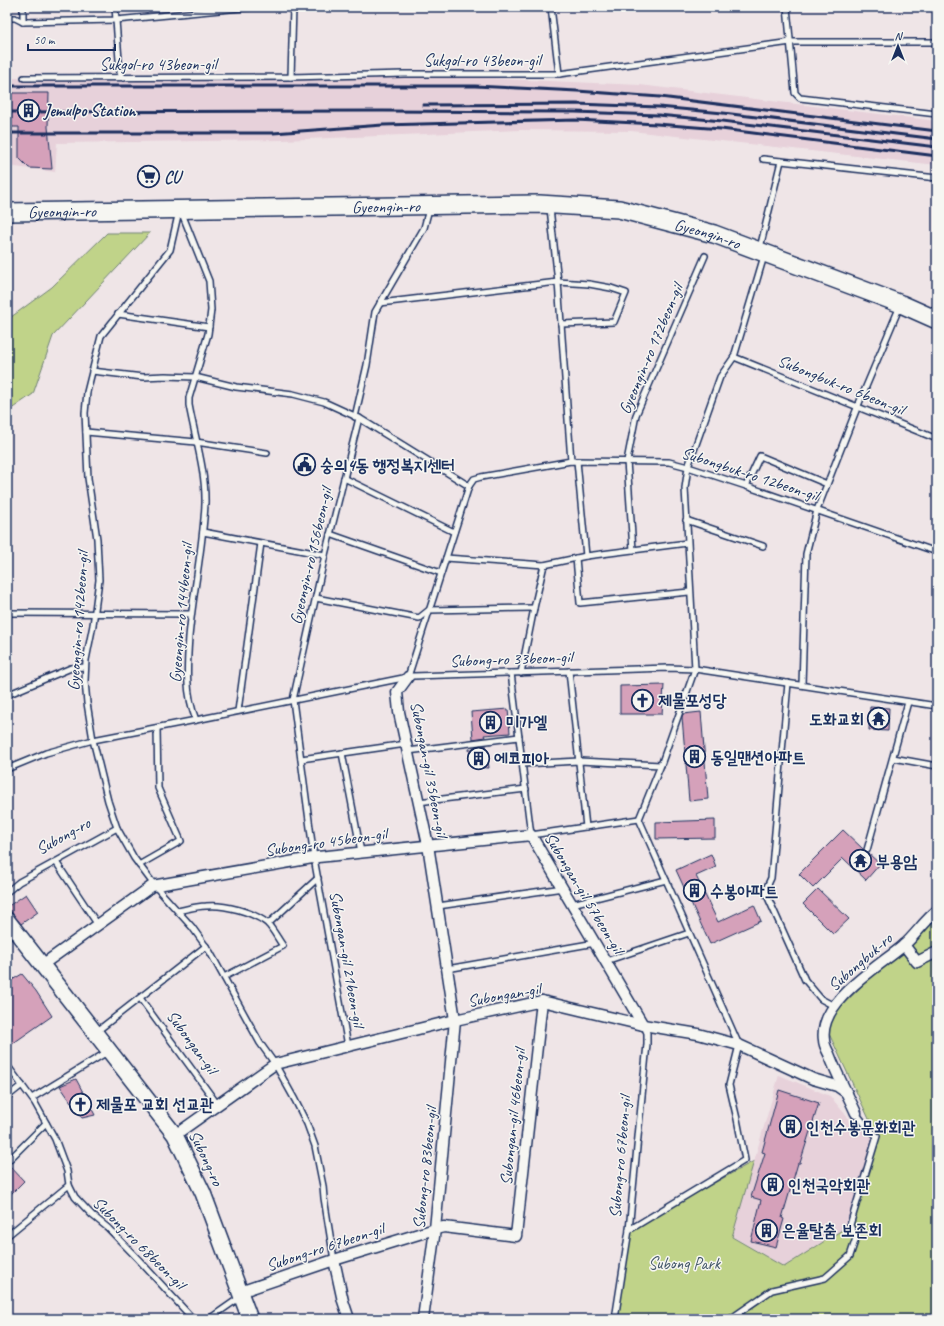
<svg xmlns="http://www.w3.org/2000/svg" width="944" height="1326" font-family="Caveat,'Poor Story',sans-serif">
<rect width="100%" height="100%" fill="#efe5e7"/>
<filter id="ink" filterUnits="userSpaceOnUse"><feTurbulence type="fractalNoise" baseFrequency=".025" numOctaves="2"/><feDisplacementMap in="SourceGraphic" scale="8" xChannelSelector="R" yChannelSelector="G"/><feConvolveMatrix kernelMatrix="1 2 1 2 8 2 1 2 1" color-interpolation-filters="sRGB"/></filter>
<g filter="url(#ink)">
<g fill="#e7d1da">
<polygon points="457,77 640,85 937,121 937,165 631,131 520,130 283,140 57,143 55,172 7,166 7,78"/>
<polygon points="779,1075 830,1096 855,1126 877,1136 850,1225 784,1267 732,1236"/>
</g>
<g fill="#c0d389" stroke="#6e8174">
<polygon points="107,233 150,233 53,336 33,394 7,412 7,320 52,287"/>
<polygon points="937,911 937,1319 618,1319 629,1230 754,1161 732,1237 784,1267 850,1225 877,1136 824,1023 904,945"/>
</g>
<g fill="#d5a1ba" stroke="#1b2f5e">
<polygon points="7,93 49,93 48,127 52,169 29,168 19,158 19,127 7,127"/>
<polygon points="664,685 662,714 620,714 620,686"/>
<polygon points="870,707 889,708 888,731 869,730"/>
<polygon points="508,709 510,733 484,735 485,737 473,739 471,712"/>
<polygon points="701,712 708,799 689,801 682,717 683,714"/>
<polygon points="486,745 489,768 472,767 469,749 474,749 473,747"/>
<polygon points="715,820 715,838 656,839 656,822"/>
<polygon points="843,830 863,849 864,853 869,854 880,864 866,880 843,858 813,888 799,874"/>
<polygon points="711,854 716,867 696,876 718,922 754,905 761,921 710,944 676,870"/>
<polygon points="818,889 849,919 833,934 803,904"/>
<polygon points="26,894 38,912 21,924 7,907"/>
<polygon points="22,974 36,991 52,1016 12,1044 7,1034 7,983"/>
<polygon points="76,1079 95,1115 82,1118 60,1086"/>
<polygon points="779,1090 819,1103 800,1163 798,1163 782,1218 784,1219 776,1247 751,1241 761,1200 751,1197 765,1153 762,1152"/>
<polygon points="9,1165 24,1181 7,1198 7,1166"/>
</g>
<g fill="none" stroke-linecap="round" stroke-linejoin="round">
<defs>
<g id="lane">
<polyline points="23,7 23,22"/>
<polyline points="115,7 120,73 124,78"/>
<polyline points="551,7 559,74"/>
<polyline points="787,7 795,93 800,98 937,114"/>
<polyline points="7,18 15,18 23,22 116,20 251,7"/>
<polyline points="291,77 293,7"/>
<polyline points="24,78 291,77 404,74 559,74 791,42 937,42"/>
<polyline points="763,159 937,178"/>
<polyline points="550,208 558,282 571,461"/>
<polyline points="179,211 170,250 101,336 87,392 85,413 88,478 97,539 99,580 93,625 86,660 85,681 87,703 93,740 108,801 117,828 134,858 155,886 192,927 210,952 260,1043 275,1064 295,1100 307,1124 315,1146 323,1186 324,1198 334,1260"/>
<path d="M181,211L209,281L211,310L208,334L189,398V405C195,438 206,471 205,504C203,548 193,592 189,637C187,666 185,693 196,720"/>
<polyline points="760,248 781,161"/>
<polyline points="380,303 558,282 589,284 611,288 626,293 614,322 561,324"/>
<polyline points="118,314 209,327"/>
<polyline points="734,357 937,439"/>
<polyline points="92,371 143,377 165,376 195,377 236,387 293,394 324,402 359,418 469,486"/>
<polyline points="355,417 367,365 375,312 424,228 429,209"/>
<polyline points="86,432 196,442 267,453"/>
<polyline points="577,461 586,556"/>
<polyline points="344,478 454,532"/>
<polyline points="746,486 760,456 827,484"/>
<polyline points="686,520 763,546"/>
<polyline points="203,532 325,555"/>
<polyline points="330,534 441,573"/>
<polyline points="633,550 627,461 636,415 705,256"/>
<polyline points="446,558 544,565 586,556 687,543"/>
<polyline points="576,558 580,603 689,592"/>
<polyline points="316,598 419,618 429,610 534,608"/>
<polyline points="7,613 191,614"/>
<polyline points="569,671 586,827"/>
<polyline points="511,673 531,835 639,819"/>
<polyline points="521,673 534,608 544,565"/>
<polyline points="408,677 469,486 474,479 481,477 571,461 669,462 688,467 746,486 937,552"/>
<polyline points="788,683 771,878 765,891 805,980 821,999 834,1006"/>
<polyline points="802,685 806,554 817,510 857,408 900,306"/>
<polyline points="7,695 71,668 85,667"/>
<polyline points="238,711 261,543"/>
<polyline points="408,751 519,737"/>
<polyline points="342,753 361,852"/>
<polyline points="893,758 937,766"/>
<polyline points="301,759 406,744"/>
<polyline points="523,764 579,761 661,765"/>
<polyline points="7,769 46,753 93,740 196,720 413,676 669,668 695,669 937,706"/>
<polyline points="418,802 526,789"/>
<polyline points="867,850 908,702"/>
<polyline points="56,862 98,925"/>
<polyline points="139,865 181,841 158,788 157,728"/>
<polyline points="7,892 19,882 117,828"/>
<polyline points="572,904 666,880"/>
<polyline points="438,906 563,888"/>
<path d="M178,911C187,909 197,906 206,906C224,904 253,912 267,923C273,929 278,939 283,946L224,977"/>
<polyline points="268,924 318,878"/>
<polyline points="606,961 689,933"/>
<polyline points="447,969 595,943"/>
<polyline points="140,998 218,1105"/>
<polyline points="96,1032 206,946"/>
<polyline points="348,1046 314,858 293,700 325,555 359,418"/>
<polyline points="7,1065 35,1103 55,1139 67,1171 69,1185 75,1197 92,1215 108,1228 138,1259 193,1319"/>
<polyline points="7,1097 22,1085"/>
<polyline points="32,1098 107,1052"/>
<polyline points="7,1162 46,1123"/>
<polyline points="629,1230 745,1160 737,1119 729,1085 739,1045 639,819 661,765 695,669 685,488 688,467 720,377 734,357 764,256"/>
<polyline points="7,1236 69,1185"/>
<polyline points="209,1319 239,1298"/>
<polyline points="615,1319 629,1230 647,1044 647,1033 644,1026"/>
<polyline points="730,1319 772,1290 825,1278 850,1256 856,1238 850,1225 877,1136 867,1127 856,1113"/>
</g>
<g id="street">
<polyline points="408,677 397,692 399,712 428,845 455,1020 435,1229 423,1319"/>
<polyline points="904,945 917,962 937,952"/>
<polyline points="42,965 152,886 318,857 531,835 643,1025"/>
<path d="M856,1113C847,1093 837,1075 829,1054C827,1050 824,1045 824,1040C818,1002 878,967 903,946C916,935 924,921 937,911"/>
<polyline points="175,1135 275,1064 455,1020 542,1001 643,1025 698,1034 739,1045 813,1079 837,1086 847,1093"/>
<polyline points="334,1260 343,1301 349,1319"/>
<polyline points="240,1292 334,1260 435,1229 444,1227 516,1236 542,1001"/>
</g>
<polyline id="secondary" points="7,920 175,1135 203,1193 250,1319"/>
<g id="primary">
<path id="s1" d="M7,212L539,204L619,209L714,234L901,304L937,320"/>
</g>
</defs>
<use href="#lane" stroke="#1b2f5e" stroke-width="8"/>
<use href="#street" stroke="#1b2f5e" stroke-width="13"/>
<use href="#secondary" stroke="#1b2f5e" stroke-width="18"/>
<use href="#primary" stroke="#1b2f5e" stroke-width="20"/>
<use href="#lane" stroke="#f6f6f2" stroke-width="5"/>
<use href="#street" stroke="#f6f6f2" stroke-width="10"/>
<use href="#secondary" stroke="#f6f6f2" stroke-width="15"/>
<use href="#primary" stroke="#f6f6f2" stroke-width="17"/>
<g stroke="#1b2f5e" stroke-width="3">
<polyline points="7,86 475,86 577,91 660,97 937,131"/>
<polyline points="423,105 576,104 659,107 723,113 937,139"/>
<polyline points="7,112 383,111 575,112 658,115 722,121 937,147"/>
<polyline points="7,133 273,133 383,125 575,120 657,124 721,129 937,156"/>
</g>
</g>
</g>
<defs>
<symbol id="building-ring" viewBox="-11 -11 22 22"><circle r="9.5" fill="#f6f6f2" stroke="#1b2f5e" stroke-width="1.5"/><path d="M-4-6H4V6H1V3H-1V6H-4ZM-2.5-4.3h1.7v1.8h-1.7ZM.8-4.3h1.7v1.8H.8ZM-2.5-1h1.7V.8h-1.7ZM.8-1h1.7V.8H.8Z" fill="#1b2f5e"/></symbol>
<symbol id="supermarket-ring" viewBox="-11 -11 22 22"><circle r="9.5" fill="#f6f6f2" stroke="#1b2f5e" stroke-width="1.5"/><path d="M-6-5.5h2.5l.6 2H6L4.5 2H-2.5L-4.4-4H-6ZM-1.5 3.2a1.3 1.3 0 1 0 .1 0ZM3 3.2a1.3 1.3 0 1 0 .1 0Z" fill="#1b2f5e"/></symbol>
<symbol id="civic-ring" viewBox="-11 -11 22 22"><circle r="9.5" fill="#f6f6f2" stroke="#1b2f5e" stroke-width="1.5"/><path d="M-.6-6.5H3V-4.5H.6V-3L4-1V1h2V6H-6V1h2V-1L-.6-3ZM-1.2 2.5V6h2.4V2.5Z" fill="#1b2f5e"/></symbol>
<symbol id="church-ring" viewBox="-11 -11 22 22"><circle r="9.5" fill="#f6f6f2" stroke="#1b2f5e" stroke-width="1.5"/><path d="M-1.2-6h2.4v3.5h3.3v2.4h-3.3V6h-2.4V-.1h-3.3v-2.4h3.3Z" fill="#1b2f5e"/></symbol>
<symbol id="temple-ring" viewBox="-11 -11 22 22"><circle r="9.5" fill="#f6f6f2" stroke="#1b2f5e" stroke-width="1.5"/><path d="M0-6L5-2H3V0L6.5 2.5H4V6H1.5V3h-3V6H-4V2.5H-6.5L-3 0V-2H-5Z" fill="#1b2f5e"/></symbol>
</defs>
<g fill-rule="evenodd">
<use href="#building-ring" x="16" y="98" width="25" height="25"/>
<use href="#supermarket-ring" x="136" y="164" width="25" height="25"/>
<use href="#civic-ring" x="292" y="452" width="25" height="25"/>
<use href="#church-ring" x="630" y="688" width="25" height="25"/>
<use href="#temple-ring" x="866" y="706" width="25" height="25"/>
<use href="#building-ring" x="478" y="710" width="25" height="25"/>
<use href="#building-ring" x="682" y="744" width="25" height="25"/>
<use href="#building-ring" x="466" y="746" width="25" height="25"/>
<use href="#temple-ring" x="848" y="848" width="25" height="25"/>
<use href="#building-ring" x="682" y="878" width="25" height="25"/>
<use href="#church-ring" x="68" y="1092" width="25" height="25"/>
<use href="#building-ring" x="778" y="1114" width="25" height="25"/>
<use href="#building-ring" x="760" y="1172" width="25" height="25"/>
<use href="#building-ring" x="754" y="1218" width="25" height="25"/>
</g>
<g text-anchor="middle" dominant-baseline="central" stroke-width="3" stroke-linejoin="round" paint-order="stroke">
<g font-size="17" fill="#1b2f5e" stroke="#f6f6f2">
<text x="482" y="60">Sukgol-ro 43beon-gil</text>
<text x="158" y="64">Sukgol-ro 43beon-gil</text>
<text stroke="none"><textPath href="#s1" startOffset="379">Gyeongin-ro</textPath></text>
<text stroke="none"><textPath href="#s1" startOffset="55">Gyeongin-ro</textPath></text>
<text stroke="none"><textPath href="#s1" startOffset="704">Gyeongin-ro</textPath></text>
<text transform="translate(651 349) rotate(-67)">Gyeongin-ro 172beon-gil</text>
<text transform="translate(841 385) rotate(22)">Subongbuk-ro 6beon-gil</text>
<text transform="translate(750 474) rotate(18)">Subongbuk-ro 12beon-gil</text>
<text transform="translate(311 556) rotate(-77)">Gyeongin-ro 156beon-gil</text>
<text transform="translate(181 613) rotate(-85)">Gyeongin-ro 144beon-gil</text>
<text transform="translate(78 621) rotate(-86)">Gyeongin-ro 142beon-gil</text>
<text transform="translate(511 659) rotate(-2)">Subong-ro 33beon-gil</text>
<text transform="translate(429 769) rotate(79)">Subongan-gil 35beon-gil</text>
<text transform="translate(63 836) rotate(-29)">Subong-ro</text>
<text transform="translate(326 842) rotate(-8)">Subong-ro 45beon-gil</text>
<text transform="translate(584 893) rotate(59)">Subongan-gil 57beon-gil</text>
<text transform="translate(347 959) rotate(80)">Subongan-gil 21beon-gil</text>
<text transform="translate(860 962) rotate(-41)">Subongbuk-ro</text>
<text transform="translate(504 995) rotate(-10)">Subongan-gil</text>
<text transform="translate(192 1042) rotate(54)">Subongan-gil</text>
<text transform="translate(513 1117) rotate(-84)">Subongan-gil 46beon-gil</text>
<text transform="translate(620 1157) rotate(-85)">Subong-ro 67beon-gil</text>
<text transform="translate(206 1158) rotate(65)">Subong-ro</text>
<text transform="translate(425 1168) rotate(-84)">Subong-ro 83beon-gil</text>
<text transform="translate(139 1243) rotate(45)">Subong-ro 68beon-gil</text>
<text transform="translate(325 1247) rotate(-18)">Subong-ro 67beon-gil</text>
</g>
<g font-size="17" font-weight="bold" fill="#1b2f5e" stroke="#f6f6f2" text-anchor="start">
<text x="44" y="110">Jemulpo Station</text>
<text x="164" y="177">CU</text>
<text x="320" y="465">숭의4동 행정복지센터</text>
<text x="658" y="700">제물포성당</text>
<text x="864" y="719" text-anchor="end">도화교회</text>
<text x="506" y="722">미가엘</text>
<text x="710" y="757">동일맨션아파트</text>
<text x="494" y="758">에코피아</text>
<text x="876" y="861">부용암</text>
<text x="710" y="891">수봉아파트</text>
<text x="96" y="1104">제물포 교회 선교관</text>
<text x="806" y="1127">인천수봉문화회관</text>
<text x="788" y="1185">인천국악회관</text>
<text x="782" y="1230">은율탈춤 보존회</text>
</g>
<g font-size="17" fill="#445869" stroke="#f6f6f2">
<text x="684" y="1263">Subong Park</text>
</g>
</g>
<rect width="944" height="1326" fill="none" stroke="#f6f6f2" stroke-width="24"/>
<rect x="12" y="12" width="920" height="1302" fill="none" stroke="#1b2f5e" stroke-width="1.5" filter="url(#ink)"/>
<g transform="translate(898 46)" stroke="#f6f6f2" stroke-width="3" paint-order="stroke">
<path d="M0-3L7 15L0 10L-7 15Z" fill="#1b2f5e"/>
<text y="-6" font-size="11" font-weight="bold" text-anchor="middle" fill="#1b2f5e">N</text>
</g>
<path d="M28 44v6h87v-6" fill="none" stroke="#1b2f5e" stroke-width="2"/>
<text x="34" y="44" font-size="12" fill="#1b2f5e" stroke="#f6f6f2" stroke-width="3" paint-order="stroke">50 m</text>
</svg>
